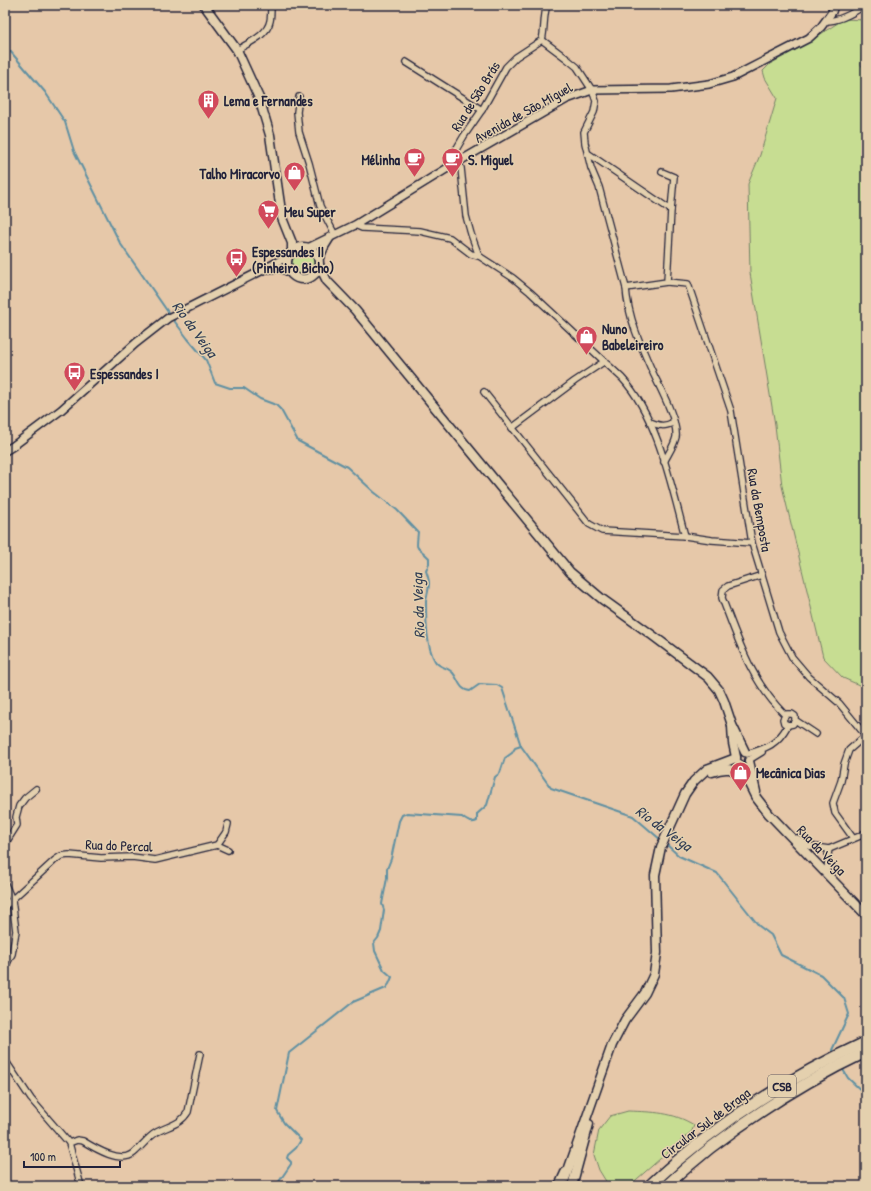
<svg xmlns="http://www.w3.org/2000/svg" width="871" height="1191" font-family="'Patrick Hand',sans-serif">
<rect width="100%" height="100%" fill="#e6c8a9"/>
<filter id="ink" filterUnits="userSpaceOnUse"><feTurbulence type="fractalNoise" baseFrequency=".025" numOctaves="2"/><feDisplacementMap in="SourceGraphic" scale="8" xChannelSelector="R" yChannelSelector="G"/><feConvolveMatrix kernelMatrix="1 2 1 2 8 2 1 2 1" color-interpolation-filters="sRGB"/></filter>
<g filter="url(#ink)">
<g fill="#c7dd92" stroke="#748066">
<polygon points="844,19 864,20 861,65 866,71 866,688 843,678 823,657 782,486 775,425 750,273 748,184 760,155 777,98 765,78 763,71 770,64 799,48"/>
<circle cx="303" cy="263" r="12"/>
<path d="M628,1111C653,1112 673,1112 694,1125L692,1131L629,1186H614L607,1183L599,1170L594,1155L599,1130L610,1116Z"/>
</g>
<g fill="none" stroke-linecap="round" stroke-linejoin="round">
<g stroke="#6090a2" stroke-width="2">
<polyline points="5,52 10,51 45,92 65,122 74,151 120,243 170,315"/>
<path d="M172,318L188,339L206,360L215,383L230,388H244L260,399L276,405L281,410L298,441L347,467L374,492L397,510L418,532C416,554 416,544 429,558V564L426,571C427,574 429,579 429,583C429,589 427,595 426,601C426,619 426,646 435,661C439,668 448,667 453,673C459,680 459,690 470,691L480,684L497,685L502,688L521,746L551,788L633,816L661,840"/>
<polyline points="666,844 679,856 717,873 759,926 771,935 781,955 821,975 844,998 849,1014 832,1050 834,1053"/>
<polyline points="842,1068 848,1078 866,1095"/>
<path d="M276,1186L291,1164V1162L287,1158L288,1155L296,1148L301,1140L284,1123L277,1111L289,1053L353,1002L386,988L389,984L392,977L384,970L375,951L374,943L378,938L381,931L384,910L382,904L387,878V869L391,859L399,821L402,815L407,813L462,817C467,821 471,824 477,821V814L487,805L495,777L500,773L505,758L512,753L515,748L521,746"/>
</g>
<defs>
<g id="minor">
<path d="M826,21C839,21 855,12 865,5"/>
<path d="M542,40L566,58L577,67L592,90L596,101L594,112L584,132L585,143L591,168L599,187L626,288C628,318 641,346 653,373C660,388 678,421 676,437C674,446 668,454 664,462"/>
<path d="M237,50C248,43 267,36 270,21C271,16 271,10 271,5"/>
<polyline points="406,62 482,110"/>
<polyline points="299,97 297,112 299,132 309,163 320,206 335,235"/>
<polyline points="589,154 671,210 674,177 662,172"/>
<polyline points="458,162 461,168 466,216 471,234 479,256"/>
<path d="M451,166V158L464,136L482,110L506,67L516,57L542,40C545,28 543,17 547,5"/>
<path d="M355,225L362,228L420,231L450,238L471,254L479,256L513,278L530,292L622,378C658,417 671,485 685,536L602,531L589,524L484,392"/>
<polyline points="667,282 688,284 731,411 752,543 779,632 792,657 809,677 839,703 866,736"/>
<polyline points="626,288 667,282 671,210"/>
<path d="M650,422C659,426 665,427 674,422"/>
<polyline points="512,428 575,381 605,361"/>
<polyline points="685,536 712,540 752,543"/>
<path d="M762,575L728,586L723,590L722,598C739,642 751,681 785,715"/>
<polyline points="795,720 793,724 788,725 784,723 783,719 787,714 792,714 795,716 795,720 816,734"/>
<path d="M747,754C767,748 777,745 788,725"/>
<polyline points="749,760 762,752"/>
<polyline points="853,838 835,813 833,803 841,781 844,764 849,750 865,736 866,734"/>
<polyline points="793,839 797,838 809,846 829,849 860,836 866,832"/>
<polyline points="5,844 17,825 16,817 19,806 25,798 36,789"/>
<polyline points="217,845 228,850"/>
<path d="M826,873C829,866 827,857 829,849"/>
<polyline points="5,884 12,900 16,931 12,954 5,967"/>
<polyline points="5,906 55,860 61,856 69,855 101,858 132,857 155,860 217,845 226,832 228,824"/>
<polyline points="5,1060 31,1099 69,1143 81,1186"/>
<path d="M69,1143L77,1140L83,1141C96,1149 121,1164 134,1153C142,1146 148,1137 157,1132C170,1125 180,1125 188,1112L200,1054"/>
</g>
<g id="tertiary">
<polyline points="308,248 355,225 451,166 567,99 592,90 671,89 709,84 733,77 809,38 821,27 832,12 834,5"/>
<polyline points="319,259 325,246 330,238"/>
<polyline points="267,269 280,268 290,272"/>
<polyline points="5,451 13,446 61,410 136,343 168,318 261,271 290,255"/>
</g>
<g id="secondary">
<polyline points="204,5 237,50 259,98 270,135 282,218 292,243 292,252"/>
<circle cx="303" cy="263" r="16"/>
<polyline points="319,265 327,281 355,310 570,572 602,599 652,635 708,677 719,690 724,701 732,725 745,752"/>
<polyline points="732,726 733,743 736,757"/>
<polyline points="749,761 756,792"/>
<polyline points="739,764 755,796 769,814 866,915"/>
<path d="M712,772C725,767 734,768 744,776"/>
<polyline points="565,1179 612,1045 625,1020 645,993 654,974 657,953 655,875 661,847 685,794 694,781 707,769 736,758"/>
<polyline points="572,1186 589,1124"/>
</g>
<g id="motorway">
<polyline points="560,1186 566,1173"/>
<path d="M649,1186C712,1127 787,1078 866,1042"/>
<path d="M666,1186C680,1173 695,1160 710,1148C758,1111 811,1078 866,1052"/>
</g>
</defs>
<use href="#minor" stroke="#22223b" stroke-width="8"/>
<use href="#tertiary" stroke="#22223b" stroke-width="10"/>
<use href="#secondary" stroke="#22223b" stroke-width="11"/>
<use href="#motorway" stroke="#22223b" stroke-width="13"/>
<use href="#minor" stroke="#e4d0ae" stroke-width="5.5"/>
<use href="#tertiary" stroke="#e4d0ae" stroke-width="7"/>
<use href="#secondary" stroke="#e4d0ae" stroke-width="8"/>
<use href="#motorway" stroke="#e4d0ae" stroke-width="10"/>
</g>
</g>
<defs>
<symbol id="building-pin" viewBox="-11 -11 22 30"><path d="M0 17L-7.5 6A9.5 9.5 0 1 1 7.5 6Z" fill="#d1495b" stroke="#e4d0ae"/><path d="M-4-6H4V6H1V3H-1V6H-4ZM-2.5-4.3h1.7v1.8h-1.7ZM.8-4.3h1.7v1.8H.8ZM-2.5-1h1.7V.8h-1.7ZM.8-1h1.7V.8H.8Z" fill="#fff"/></symbol>
<symbol id="cafe-pin" viewBox="-11 -11 22 30"><path d="M0 17L-7.5 6A9.5 9.5 0 1 1 7.5 6Z" fill="#d1495b" stroke="#e4d0ae"/><path d="M-5.5-4.5H6V0H3Q3 3.5 0 3.5H-2.5Q-5.5 3.5-5.5 0ZM3-3.2v2h1.7v-2ZM-6 4.5H4V6H-6Z" fill="#fff"/></symbol>
<symbol id="shop-pin" viewBox="-11 -11 22 30"><path d="M0 17L-7.5 6A9.5 9.5 0 1 1 7.5 6Z" fill="#d1495b" stroke="#e4d0ae"/><path d="M-5-2.5h2.3a2.7 3.5 0 0 1 5.4 0H5L5.5 6h-11ZM-1.5-2.5h3a1.5 2.3 0 0 0-3 0Z" fill="#fff"/></symbol>
<symbol id="supermarket-pin" viewBox="-11 -11 22 30"><path d="M0 17L-7.5 6A9.5 9.5 0 1 1 7.5 6Z" fill="#d1495b" stroke="#e4d0ae"/><path d="M-6-5.5h2.5l.6 2H6L4.5 2H-2.5L-4.4-4H-6ZM-1.5 3.2a1.3 1.3 0 1 0 .1 0ZM3 3.2a1.3 1.3 0 1 0 .1 0Z" fill="#fff"/></symbol>
<symbol id="bus-pin" viewBox="-11 -11 22 30"><path d="M0 17L-7.5 6A9.5 9.5 0 1 1 7.5 6Z" fill="#d1495b" stroke="#e4d0ae"/><path d="M-5-6H5V4H4V6H2V4H-2V6H-4V4H-5ZM-3.5-4V0h7V-4ZM-3.5 1.2v1.5H-2V1.2ZM2 1.2v1.5H3.5V1.2Z" fill="#fff"/></symbol>
</defs>
<g fill-rule="evenodd">
<use href="#building-pin" x="196" y="88" width="25" height="34"/>
<use href="#cafe-pin" x="402" y="146" width="25" height="34"/>
<use href="#cafe-pin" x="440" y="146" width="25" height="34"/>
<use href="#shop-pin" x="282" y="160" width="25" height="34"/>
<use href="#supermarket-pin" x="256" y="198" width="25" height="34"/>
<use href="#bus-pin" x="224" y="246" width="25" height="34"/>
<use href="#shop-pin" x="574" y="324" width="25" height="34"/>
<use href="#bus-pin" x="62" y="360" width="25" height="34"/>
<use href="#shop-pin" x="728" y="760" width="25" height="34"/>
</g>
<g text-anchor="middle" dominant-baseline="central" stroke-width="3" stroke-linejoin="round" paint-order="stroke">
<rect fill="#e4d0ae" stroke="#5c565e" stroke-width="1" x="768" y="1075" width="28" height="22" rx="3"/>
<g font-size="13" font-weight="bold" fill="#22223b">
<text x="782" y="1086">CSB</text>
</g>
<g font-size="14" fill="#22223b" stroke="#e4d0ae">
<text transform="translate(475 96) rotate(-58)">Rua de São Brás</text>
<text transform="translate(523 112) rotate(-29)">Avenida de São Miguel</text>
<text transform="translate(760 510) rotate(80)">Rua da Bemposta</text>
<text transform="translate(119 845) rotate(2)">Rua do Percal</text>
<text transform="translate(822 850) rotate(46)">Rua da Veiga</text>
<text transform="translate(705 1123) rotate(-37)">Circular Sul de Braga</text>
</g>
<g font-size="14" font-weight="bold" fill="#22223b" stroke="#e4d0ae" text-anchor="start">
<text x="224" y="100">Lema e Fernandes</text>
<text x="400" y="159" text-anchor="end">Mélinha</text>
<text x="468" y="159">S. Miguel</text>
<text x="280" y="173" text-anchor="end">Talho Miracorvo</text>
<text x="284" y="211">Meu Super</text>
<text x="252" y="251">Espessandes II<tspan x="252" dy="16">(Pinheiro Bicho)</tspan></text>
<text x="602" y="328">Nuno<tspan x="602" dy="16">Babeleireiro</tspan></text>
<text x="90" y="373">Espessandes I</text>
<text x="756" y="772">Mecânica Dias</text>
</g>
<g font-size="15" font-style="italic" fill="#323e55" stroke="#e4d0ae">
<text transform="translate(195 329) rotate(54)">Rio da Veiga</text>
<text transform="translate(418 606) rotate(-92)">Rio da Veiga</text>
<text transform="translate(664 828) rotate(36)">Rio da Veiga</text>
</g>
</g>
<rect width="871" height="1191" fill="none" stroke="#e4d0ae" stroke-width="20"/>
<rect x="10" y="10" width="851" height="1171" fill="none" stroke="#22223b" stroke-width="1.5" filter="url(#ink)"/>
<path d="M24 1161v6h96v-6" fill="none" stroke="#22223b" stroke-width="2"/>
<text x="30" y="1161" font-size="12" fill="#22223b" stroke="#e4d0ae" stroke-width="3" paint-order="stroke">100 m</text>
</svg>
